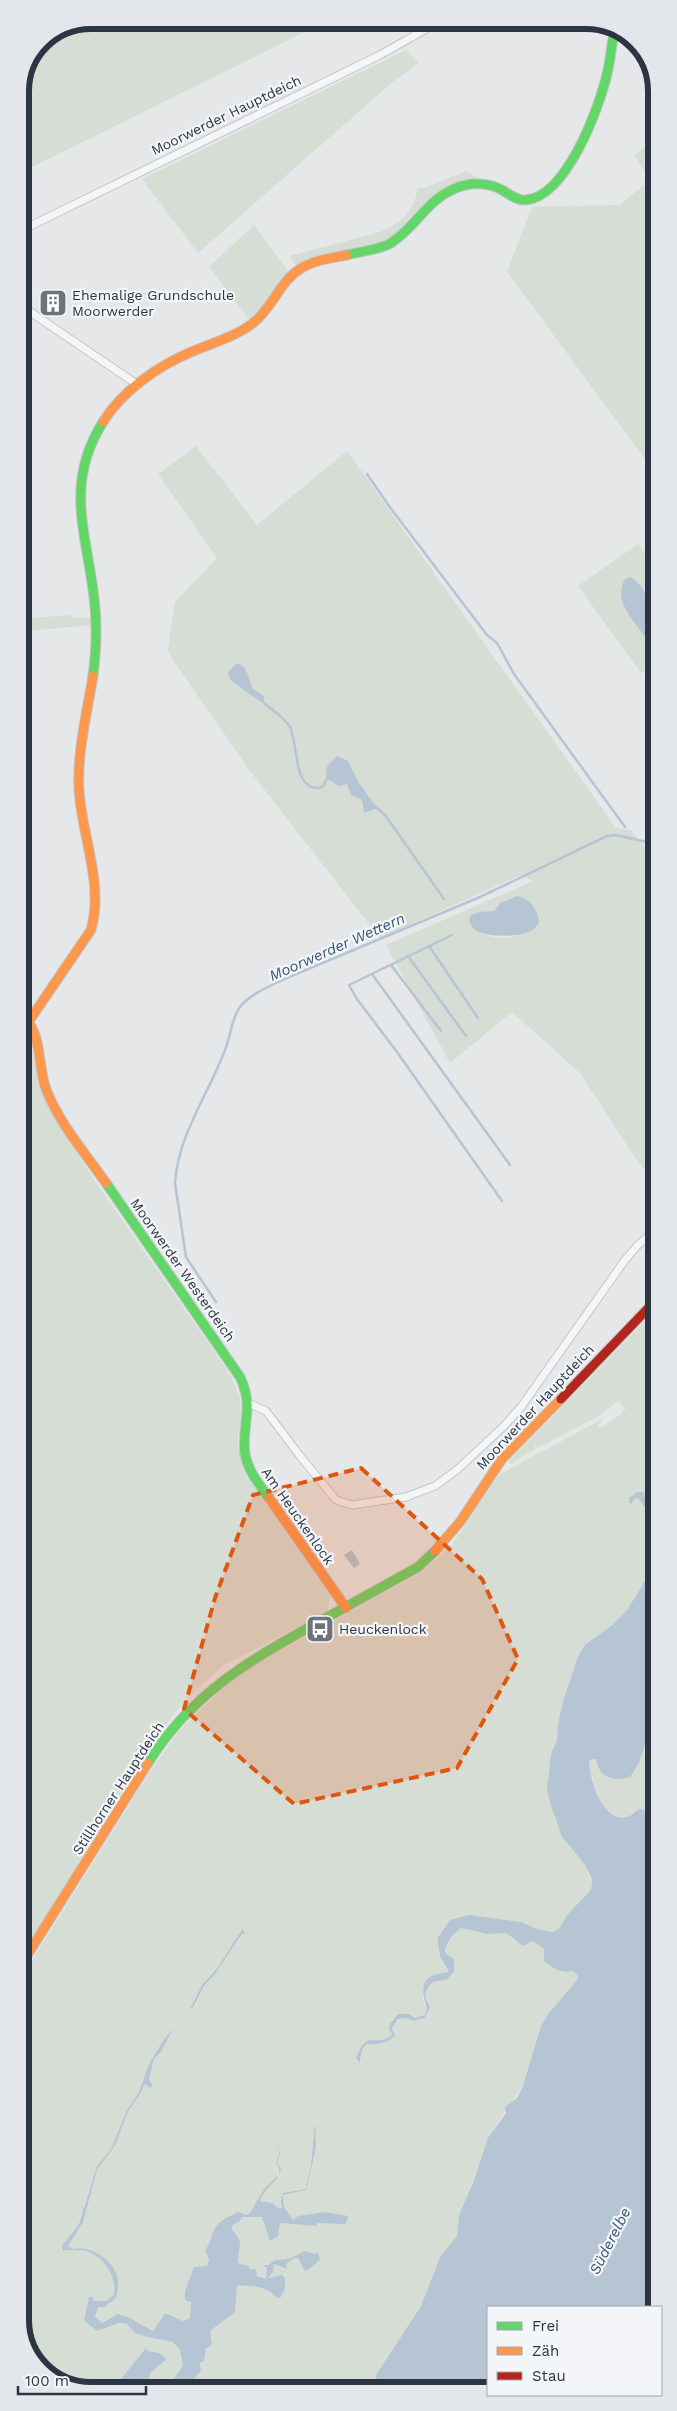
<svg xmlns="http://www.w3.org/2000/svg" width="677" height="2411" font-family="'Work Sans',sans-serif">
<rect width="100%" height="100%" fill="#e5e7e9"/>
<g fill="#d6ddd5" fill-rule="evenodd">
<polygon points="91,20 329,20 20,173 20,90 41,41"/>
<polygon points="406,50 419,63 394,81 198,253 142,179"/>
<polygon points="656,139 656,474 507,272 532,207 620,205 650,180 634,155"/>
<path d="M466,171L478,179L479,183L457,186L389,241L297,267L290,256L380,232C399,224 416,211 417,188H424Z"/>
<polygon points="254,225 290,274 250,320 209,267"/>
<path d="M196,446L257,525L347,451L616,828L632,831L656,862V1178L653,1181L632,1153L580,1073L512,1012L450,1063L386,945L533,881L521,875L380,938L250,771L171,657L168,650L175,602L217,558L158,474ZM531,903L539,918C533,923 527,929 521,933C505,943 477,937 469,920L494,911L498,904Z"/>
<polygon points="638,544 656,568 656,615 643,589 633,618 652,646 656,648 656,661 641,673 578,586"/>
<polygon points="69,615 72,618 91,618 92,625 27,631 20,639 20,619"/>
<polygon points="21,1022 28,1031 40,1089 51,1112 93,1178 230,1374 240,1397 241,1418 238,1439 241,1461 247,1477 330,1596 328,1611 224,1665 184,1701 152,1744 113,1805 21,1958"/>
<path d="M656,1310V1502L632,1494L629,1502L631,1504L635,1498L639,1499L644,1507L656,1511L657,1561L627,1610L611,1626L586,1644L579,1654L563,1701L558,1724L557,1740L551,1754L547,1790L555,1820L565,1842L585,1865L592,1885L590,1892L566,1916L560,1928L553,1932L537,1929L521,1922L469,1915L446,1925L438,1937V1943L449,1973H440L428,1979L423,2000L427,2008L425,2015L418,2018L402,2014L392,2020L393,2034C383,2044 366,2037 361,2045C359,2048 358,2057 356,2061L359,2063L363,2048L367,2043C377,2045 388,2044 395,2035L392,2028L398,2019L407,2018L414,2021L426,2018L429,2002L425,1996C429,1982 432,1981 446,1980L454,1959L445,1953L446,1943L461,1928L487,1934L506,1933L513,1940L528,1944L533,1941L544,1949V1961L573,1971L578,1976L577,1980L549,2013L523,2086L495,2126L459,2215L457,2236L440,2257L421,2306L376,2375L377,2387L372,2390L192,2391L196,2385L195,2378L201,2370C200,2360 204,2350 212,2345L210,2331L235,2312L237,2286L247,2285L272,2290L277,2298L281,2275L267,2278L274,2264L286,2269V2264L294,2258H298L304,2270L314,2254H297L288,2259L276,2260L264,2266L267,2268L266,2279L262,2278L238,2262C241,2244 231,2235 233,2223L242,2217H262L270,2240L280,2223L316,2226L318,2223L343,2224L293,2220L284,2207L283,2195L308,2190L316,2147L315,2133L311,2167L306,2189L296,2190L283,2195V2209L278,2208L273,2203L259,2201C266,2185 276,2186 281,2168L277,2163L280,2153L277,2143L279,2152L276,2163L279,2168L276,2179L265,2188L255,2204L246,2215L238,2212C228,2217 217,2221 213,2232C210,2239 210,2244 205,2250L209,2259L191,2302L190,2318L183,2321L165,2313L153,2331L128,2317L118,2314L102,2323L95,2317L98,2307L116,2298L115,2270C104,2258 89,2245 72,2249L68,2246L83,2222L97,2170L114,2147L128,2112L142,2091L144,2083L150,2087L149,2081L154,2059L161,2052L172,2031L190,2008H194L204,1986L241,1938V1930L238,1938L226,1954L224,1959L202,1985L191,2007L176,2024L149,2064L139,2092L127,2110L111,2149L97,2166L85,2202L84,2213L81,2215L79,2224L71,2232L66,2250C73,2251 79,2249 86,2251C104,2257 117,2276 114,2294L107,2301H93L89,2298L84,2322L97,2331L119,2323L127,2324L135,2333L147,2337L173,2342L180,2350L183,2366C175,2378 166,2398 148,2388L150,2373L167,2359L159,2353L147,2351C137,2359 120,2377 117,2391H86L44,2374L21,2334V1978L148,1775L179,1731L226,1685L267,1658L422,1572L450,1547L461,1532L481,1498L499,1475L604,1418L598,1426L600,1428L620,1415L626,1408L618,1401L597,1417L537,1448L536,1445L534,1447L535,1449L510,1464L509,1461Z"/>
<path d="M657,1714V1816L633,1812L629,1817C606,1819 597,1799 593,1780C591,1773 588,1768 590,1760L596,1759L597,1765L606,1777L617,1779L641,1758L650,1726Z"/>
</g>
<g fill="#b5c5d3">
<path d="M630,577C640,581 653,604 656,615C658,625 656,638 656,648C650,645 624,610 623,603C620,595 621,588 624,580Z"/>
<path d="M238,663L245,668L253,689L264,696V703C262,703 232,682 231,680C230,679 228,672 228,672Z"/>
<polygon points="337,756 348,761 359,783 377,808 364,813 362,800 351,795 347,784 339,786 326,778 327,766"/>
<path d="M517,896C526,898 530,901 535,909C536,912 539,917 539,920C539,939 487,939 475,930C472,928 471,924 469,920L471,915L480,912L494,911L500,903Z"/>
<polygon points="637,1492 643,1492 647,1500 656,1502 656,1511 644,1507 639,1499 635,1498 631,1504 629,1502 629,1498"/>
<polygon points="352,1550 360,1564 354,1568 344,1555"/>
<path d="M657,1561V1714C645,1734 645,1759 630,1777C613,1782 599,1778 596,1759L590,1760L589,1764C591,1782 602,1822 627,1817C632,1816 635,1810 641,1809L657,1816V2307H488V2390H372L377,2387L376,2375L421,2306L440,2257L457,2236L459,2215L474,2180L488,2138L506,2113L505,2107L517,2098L523,2086L541,2026L549,2013L577,1980L578,1976L573,1971C562,1974 552,1968 544,1961V1949L533,1941L523,1946L506,1933L487,1934L461,1928C453,1935 445,1942 445,1953L454,1959V1972L446,1980C432,1981 429,1982 425,1996L430,2007L425,2018L413,2021L407,2018L398,2019L392,2028L395,2035C388,2044 377,2045 367,2044L363,2048L359,2063L356,2058C359,2054 359,2047 363,2044C370,2036 382,2045 393,2034L389,2030L390,2024L398,2014H409L415,2018L425,2015L427,2008C419,1985 423,1974 449,1972L440,1956L438,1943V1937L450,1920L469,1915L521,1922L537,1929L553,1932L560,1928L566,1916L590,1891L592,1885L591,1877L585,1865L562,1837L551,1806L547,1790L551,1754L557,1740L558,1724L563,1701L579,1654L586,1644L611,1626L627,1610Z"/>
<path d="M243,1928V1931L246,1934H242L215,1974L204,1986L193,2008H190L172,2031L161,2052L154,2059L149,2080L152,2084L151,2088L144,2084L142,2091L128,2112L114,2147L97,2170L83,2222L68,2246L72,2249C87,2245 109,2257 115,2271C120,2280 118,2288 116,2298L104,2307H98L95,2317L102,2323L118,2314L128,2317L153,2331L165,2313L183,2321L190,2318L191,2302L185,2300V2291L194,2267L207,2266L209,2259L205,2250C210,2244 210,2239 213,2232C217,2221 228,2217 238,2212L246,2215L250,2212L265,2188L279,2174V2168L276,2163L279,2152L276,2138L280,2153L277,2163L281,2168C279,2182 265,2187 260,2201L273,2203L278,2208H282L281,2200L283,2193L306,2189L311,2167L315,2122L316,2147L307,2190L283,2195L284,2207L293,2220L298,2216L325,2212L348,2216L346,2223L343,2224L318,2223L316,2226L280,2223L278,2236L270,2241L262,2217H242L239,2222L233,2224L232,2229L240,2241L238,2262L240,2264L249,2266V2269H256L257,2276L266,2279L267,2268L263,2265H268L275,2260L288,2259L305,2251L314,2254L318,2253L320,2260L308,2270H304L298,2258H294L286,2264L287,2269L274,2264L273,2272L268,2278L282,2275L285,2278V2288L281,2297L277,2298C269,2287 250,2284 237,2286L235,2312L210,2331L212,2345L206,2349L204,2361L200,2363L201,2370L195,2378L196,2385L192,2391H162L168,2387L183,2366L180,2350L173,2342L147,2337L135,2333L127,2324L119,2323L97,2331L84,2321L89,2297H93V2301H107L114,2294C117,2276 104,2257 86,2251C79,2249 73,2251 66,2250L63,2251L62,2246L79,2224L97,2166L111,2149L127,2110L139,2092L149,2064L163,2041L191,2007L202,1985L218,1967Z"/>
<polygon points="146,2348 148,2351 159,2353 167,2359 150,2373 148,2388 153,2391 117,2391 121,2379"/>
</g>
<g fill="none" stroke-linecap="round" stroke-linejoin="round">
<g stroke="#b5c5d3" stroke-width="2.5">
<polyline points="367,474 389,506 487,635 497,643 514,674 625,827"/>
<path d="M264,703C273,711 284,717 290,727C298,742 293,787 316,788C319,788 320,789 323,786C326,784 325,780 328,777"/>
<polyline points="375,806 385,815 444,899"/>
<polyline points="650,856 656,865"/>
<polyline points="452,935 349,985 357,999 397,1052 502,1201"/>
<polyline points="429,946 478,1018"/>
<polyline points="408,956 466,1036"/>
<polyline points="391,965 441,1031"/>
<polyline points="372,974 510,1165"/>
<path d="M216,1302L186,1257L175,1183C178,1135 209,1093 225,1050C231,1036 231,1019 240,1007C250,994 269,987 282,980L480,897L607,836L615,835L656,844"/>
</g>
<defs>
<g id="street">
<polyline points="20,231 380,55 442,20"/>
<polyline points="20,305 138,385"/>
<polyline points="248,1403 266,1411 300,1456 336,1500 352,1505 406,1497 435,1486 458,1469 504,1426 521,1407 625,1260 638,1245 656,1230"/>
</g>
<g id="fast">
<path d="M347,255C361,251 380,250 391,243C415,228 427,200 454,189C469,182 488,182 502,190C509,194 518,201 526,200C567,196 599,108 607,74C611,59 611,44 615,29"/>
<path d="M93,676C96,653 97,630 95,607C89,538 62,487 103,422"/>
<path d="M106,1183L240,1377C255,1408 241,1425 245,1454C248,1471 259,1484 269,1498"/>
<path d="M148,1763C191,1694 247,1662 315,1624C350,1605 384,1586 418,1567L435,1551"/>
</g>
<g id="slow">
<path d="M103,422C122,391 158,366 191,352C212,343 235,337 253,323C272,309 280,281 300,269C314,260 332,258 347,255"/>
<path d="M21,1015C43,1031 37,1065 46,1089C59,1123 85,1153 106,1183"/>
<path d="M29,1021L91,930C104,884 82,837 79,790C77,752 87,713 93,676"/>
<polyline points="269,1498 346,1608"/>
<polyline points="435,1551 460,1522 502,1459 561,1399"/>
<polyline points="21,1965 148,1763"/>
</g>
<polyline id="jam" points="561,1399 656,1300"/>
</defs>
<use href="#street" stroke="#c3c5c7" stroke-width="9"/>
<use href="#fast" stroke="#c3c5c7" stroke-width="11"/>
<use href="#slow" stroke="#c3c5c7" stroke-width="11"/>
<use href="#jam" stroke="#c3c5c7" stroke-width="11"/>
<use href="#street" stroke="#f4f5f6" stroke-width="7"/>
<use href="#fast" stroke="#63d668" stroke-width="9"/>
<use href="#slow" stroke="#ff974d" stroke-width="9"/>
<use href="#jam" stroke="#b3261e" stroke-width="9"/>
</g>
<path fill="#df570f" fill-opacity="0.2" stroke="#df570f" stroke-width="4" stroke-dasharray="10 6" stroke-linejoin="round" d="M361,1468L482,1579L518,1659L457,1768L294,1804L184,1709L215,1598L253,1495Z"/>
<defs>
<symbol id="building-square" viewBox="-11 -11 22 22"><rect x="-9" y="-9" width="18" height="18" rx="4" fill="#6d737d" stroke="#f3f5f8"/><path d="M-4-6H4V6H1V3H-1V6H-4ZM-2.5-4.3h1.7v1.8h-1.7ZM.8-4.3h1.7v1.8H.8ZM-2.5-1h1.7V.8h-1.7ZM.8-1h1.7V.8H.8Z" fill="#fff"/></symbol>
<symbol id="bus-square" viewBox="-11 -11 22 22"><rect x="-9" y="-9" width="18" height="18" rx="4" fill="#6d737d" stroke="#f3f5f8"/><path d="M-5-6H5V4H4V6H2V4H-2V6H-4V4H-5ZM-3.5-4V0h7V-4ZM-3.5 1.2v1.5H-2V1.2ZM2 1.2v1.5H3.5V1.2Z" fill="#fff"/></symbol>
</defs>
<g fill-rule="evenodd">
<use href="#building-square" x="37" y="287" width="32" height="32"/>
<use href="#bus-square" x="304" y="1613" width="32" height="32"/>
</g>
<g text-anchor="middle" dominant-baseline="central" stroke-width="4.5" stroke-linejoin="round" paint-order="stroke">
<g font-size="14" fill="#2c3543" stroke="#f3f5f8">
<text transform="translate(226 115) rotate(-26)">Moorwerder Hauptdeich</text>
<text transform="translate(183 1270) rotate(55)">Moorwerder Westerdeich</text>
<text transform="translate(535 1407) rotate(-47)">Moorwerder Hauptdeich</text>
<text transform="translate(298 1516) rotate(55)">Am Heuckenlock</text>
<text transform="translate(118 1788) rotate(-57)">Stillhorner Hauptdeich</text>
</g>
<g font-size="14" fill="#2c3543" stroke="#f3f5f8" text-anchor="start">
<text x="72" y="295">Ehemalige Grundschule<tspan x="72" dy="16">Moorwerder</tspan></text>
<text x="339" y="1629">Heuckenlock</text>
</g>
<g font-size="15" font-style="italic" fill="#375676" stroke="#f3f5f8">
<text transform="translate(337 947) rotate(-24)">Moorwerder Wettern</text>
<text transform="translate(610 2241) rotate(-63)">Süderelbe</text>
</g>
</g>
<path d="M0 0H677V2411H0ZM91 29H586A62 62 0 0 1 648 91V2320A62 62 0 0 1 586 2382H91A62 62 0 0 1 29 2320V91A62 62 0 0 1 91 29Z" fill="#e3e6ea" fill-rule="evenodd"/>
<path fill="none" stroke="#2c3543" stroke-width="6" d="M91 29H586A62 62 0 0 1 648 91V2320A62 62 0 0 1 586 2382H91A62 62 0 0 1 29 2320V91A62 62 0 0 1 91 29Z"/>
<rect x="487" y="2306" width="175" height="90" fill="#f3f5f8" stroke="#a3a8b0"/>
<rect x="497" y="2322" width="25" height="8" fill="#63d668" stroke="#a3a8b0"/>
<text x="532" y="2331" font-size="15" fill="#2c3543">Frei</text>
<rect x="497" y="2347" width="25" height="8" fill="#ff974d" stroke="#a3a8b0"/>
<text x="532" y="2356" font-size="15" fill="#2c3543">Zäh</text>
<rect x="497" y="2372" width="25" height="8" fill="#b3261e" stroke="#a3a8b0"/>
<text x="532" y="2381" font-size="15" fill="#2c3543">Stau</text>
<path d="M18 2386v8h128v-8" fill="none" stroke="#2c3543" stroke-width="2.5"/>
<text x="25" y="2386" font-size="15" fill="#2c3543" stroke="#f3f5f8" stroke-width="4" paint-order="stroke">100 m</text>
</svg>
